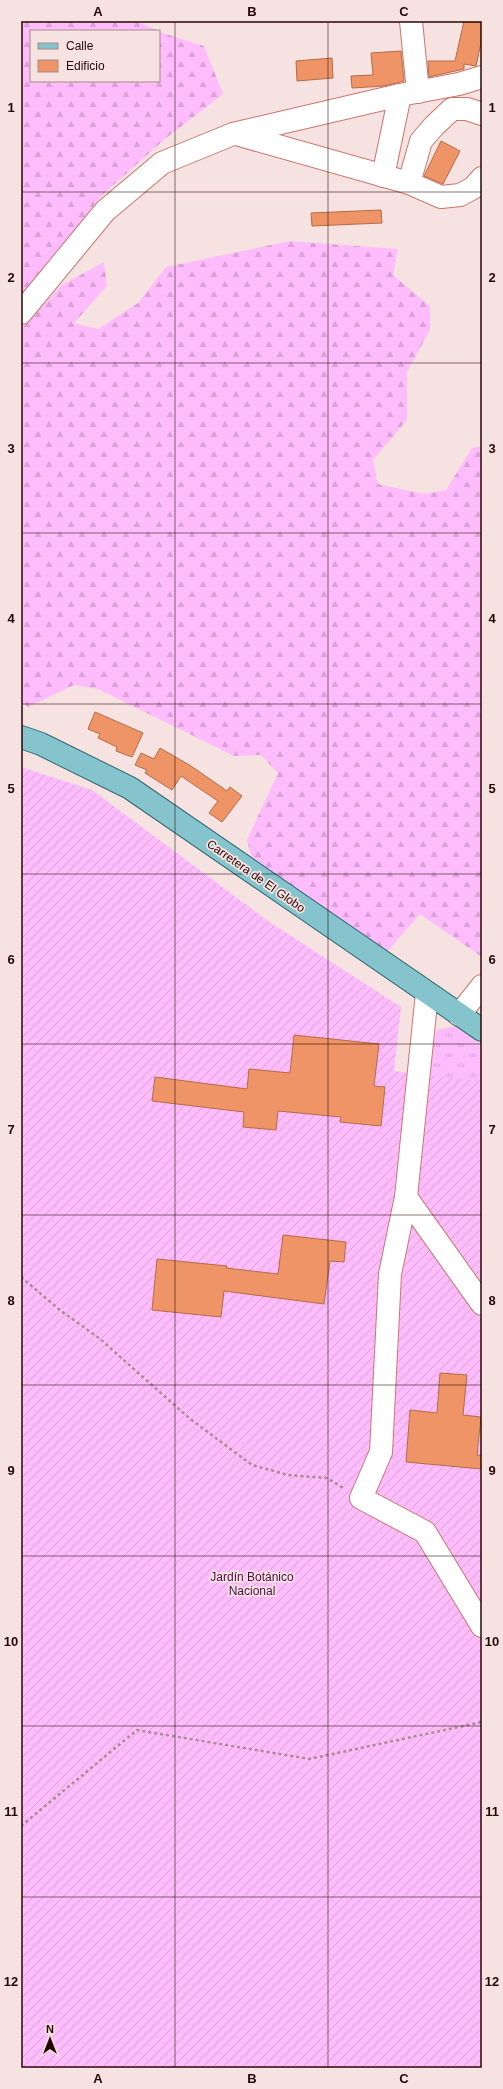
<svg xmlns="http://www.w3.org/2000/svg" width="503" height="2089" font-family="Helvetica,sans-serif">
<defs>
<pattern id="grass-tufts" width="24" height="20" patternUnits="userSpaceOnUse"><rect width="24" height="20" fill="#febcfd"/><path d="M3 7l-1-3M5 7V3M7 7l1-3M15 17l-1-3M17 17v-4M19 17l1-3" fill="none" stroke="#daa0d7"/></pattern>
<pattern id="forest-firs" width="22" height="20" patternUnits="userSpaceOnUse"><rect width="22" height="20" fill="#febcfd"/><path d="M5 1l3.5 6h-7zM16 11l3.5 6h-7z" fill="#daa0d7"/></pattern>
<pattern id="garden-furrows" width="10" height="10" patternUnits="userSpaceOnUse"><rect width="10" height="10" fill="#febcfd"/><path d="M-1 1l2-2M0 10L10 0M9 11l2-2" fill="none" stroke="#daa0d7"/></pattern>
</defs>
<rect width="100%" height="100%" fill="#f6e2e0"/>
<polygon fill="url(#grass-tufts)" points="456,1026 482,1045 482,1100 426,1075 428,1057 437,1030"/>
<g fill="url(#forest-firs)" fill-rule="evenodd">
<path d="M21,21H136L166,34L204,46L223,94L165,139L101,196L21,299ZM31,31H159V81H31Z"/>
<polygon points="290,241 398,249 393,275 430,306 430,330 407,372 407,420 373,460 378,484 424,494 446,490 472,448 482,446 482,957 420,914 387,952 252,858 247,840 278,773 261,755 234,756 98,689 74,685 28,707 21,702 21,329 62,285 104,262 107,286 74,323 98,329 138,303 166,267"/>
</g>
<polygon fill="url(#garden-furrows)" points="21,767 92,790 268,921 401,1007 394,1071 479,1081 482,1100 482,2068 21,2068"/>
<g fill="#ef9466" stroke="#b56b45">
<polygon points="464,21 482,21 482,38 476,66 464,64 464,69 429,77 428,61 455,61"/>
<polygon points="401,51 404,81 384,86 352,88 351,76 373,75 371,53"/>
<polygon points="332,58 333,78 297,81 296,61"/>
<polygon points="441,141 460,151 443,184 424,176"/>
<polygon points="381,210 382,223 312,226 311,213"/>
<polygon points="95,712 143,733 132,757 116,751 117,747 98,738 100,734 88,729"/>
<polygon points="160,748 191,766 227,791 230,787 242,796 222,822 209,813 218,801 181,776 172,790 145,773 147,770 135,765 141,753 154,759"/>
<polygon points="294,1035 379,1044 374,1086 385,1087 381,1126 340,1122 341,1117 278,1111 276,1130 243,1127 244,1112 152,1101 155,1077 247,1089 249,1069 290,1073"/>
<polygon points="283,1235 346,1242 344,1262 330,1261 324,1304 224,1291 221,1317 152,1310 157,1259 227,1266 226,1268 278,1274"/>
<polygon points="440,1373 467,1375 463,1415 481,1417 477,1455 482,1455 482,1469 406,1462 410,1410 437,1413"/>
</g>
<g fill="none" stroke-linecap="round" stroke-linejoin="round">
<defs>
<g id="minor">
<polyline points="411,21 418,92"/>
<polyline points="236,134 409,183 441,197 460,195 473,188 482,178"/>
<polyline points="383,176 400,95"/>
<polyline points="409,183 421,141 434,126 452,109 467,109 482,114"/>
<polyline points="21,313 105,211 162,163 233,134 400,95 459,84 482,77"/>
<polyline points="427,993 406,1197 390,1274 381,1452 361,1498 425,1532 482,1626"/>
<polyline points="459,1015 482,986"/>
<polyline points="406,1197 482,1304"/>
</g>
<polyline id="major" points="21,737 41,744 130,788 482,1030"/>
</defs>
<use href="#minor" stroke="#cb766c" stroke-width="24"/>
<use href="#major" stroke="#2f6870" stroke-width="24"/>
<g stroke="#a78e8c" stroke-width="2.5" stroke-dasharray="3 3" stroke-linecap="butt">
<polyline points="21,1277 61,1311 99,1338 189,1418 252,1465 288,1475 327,1478 345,1489"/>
<polyline points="21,1826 137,1730 309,1759 482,1722"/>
</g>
<use href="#minor" stroke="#fff" stroke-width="22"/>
<use href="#major" stroke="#85c4cc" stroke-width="22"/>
</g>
<path fill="none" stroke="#270705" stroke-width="1" stroke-opacity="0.55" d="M175,21V2068M328,21V2068M21,192H482M21,363H482M21,533H482M21,704H482M21,874H482M21,1044H482M21,1215H482M21,1385H482M21,1556H482M21,1726H482M21,1897H482"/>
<g text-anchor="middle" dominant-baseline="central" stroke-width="3.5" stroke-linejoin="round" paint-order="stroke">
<g font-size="12" fill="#270705" stroke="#f6e2e0">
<text transform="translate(256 876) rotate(35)">Carretera de El Globo</text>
</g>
<g font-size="12" fill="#4c0a4d" stroke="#f6e2e0">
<text x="252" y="1577">Jardín Botánico<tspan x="252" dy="14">Nacional</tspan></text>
</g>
</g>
<rect width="503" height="2089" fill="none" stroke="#f6e2e0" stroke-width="44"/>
<rect x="30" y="30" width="130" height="52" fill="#f6e2e0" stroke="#a38a88"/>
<rect x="38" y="43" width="20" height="6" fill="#85c4cc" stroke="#a38a88"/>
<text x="66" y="50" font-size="12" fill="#270705">Calle</text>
<rect x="38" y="60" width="20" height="12" fill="#ef9466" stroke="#a38a88"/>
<text x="66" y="70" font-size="12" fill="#270705">Edificio</text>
<g transform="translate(50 2039)" stroke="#f6e2e0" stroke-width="3" paint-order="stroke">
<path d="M0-3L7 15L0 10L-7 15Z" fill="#270705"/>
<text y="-6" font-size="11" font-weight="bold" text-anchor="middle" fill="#270705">N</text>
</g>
<rect x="22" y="22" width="459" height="2045" fill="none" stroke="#270705" stroke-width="1.5"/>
<g font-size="13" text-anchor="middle" font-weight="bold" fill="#270705">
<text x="98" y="16">A</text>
<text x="252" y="16">B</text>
<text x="404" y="16">C</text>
<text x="11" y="112">1</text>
<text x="492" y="112">1</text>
<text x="11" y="282">2</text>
<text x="492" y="282">2</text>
<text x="11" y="453">3</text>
<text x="492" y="453">3</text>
<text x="11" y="623">4</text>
<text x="492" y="623">4</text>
<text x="11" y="793">5</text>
<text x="492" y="793">5</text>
<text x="11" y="964">6</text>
<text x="492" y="964">6</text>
<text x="11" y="1134">7</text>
<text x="492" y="1134">7</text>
<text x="11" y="1305">8</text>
<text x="492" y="1305">8</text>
<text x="11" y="1475">9</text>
<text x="492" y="1475">9</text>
<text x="11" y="1646">10</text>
<text x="492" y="1646">10</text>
<text x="11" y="1816">11</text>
<text x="492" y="1816">11</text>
<text x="11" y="1986">12</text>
<text x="492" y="1986">12</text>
<text x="98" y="2083">A</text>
<text x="252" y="2083">B</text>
<text x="404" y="2083">C</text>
</g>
</svg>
